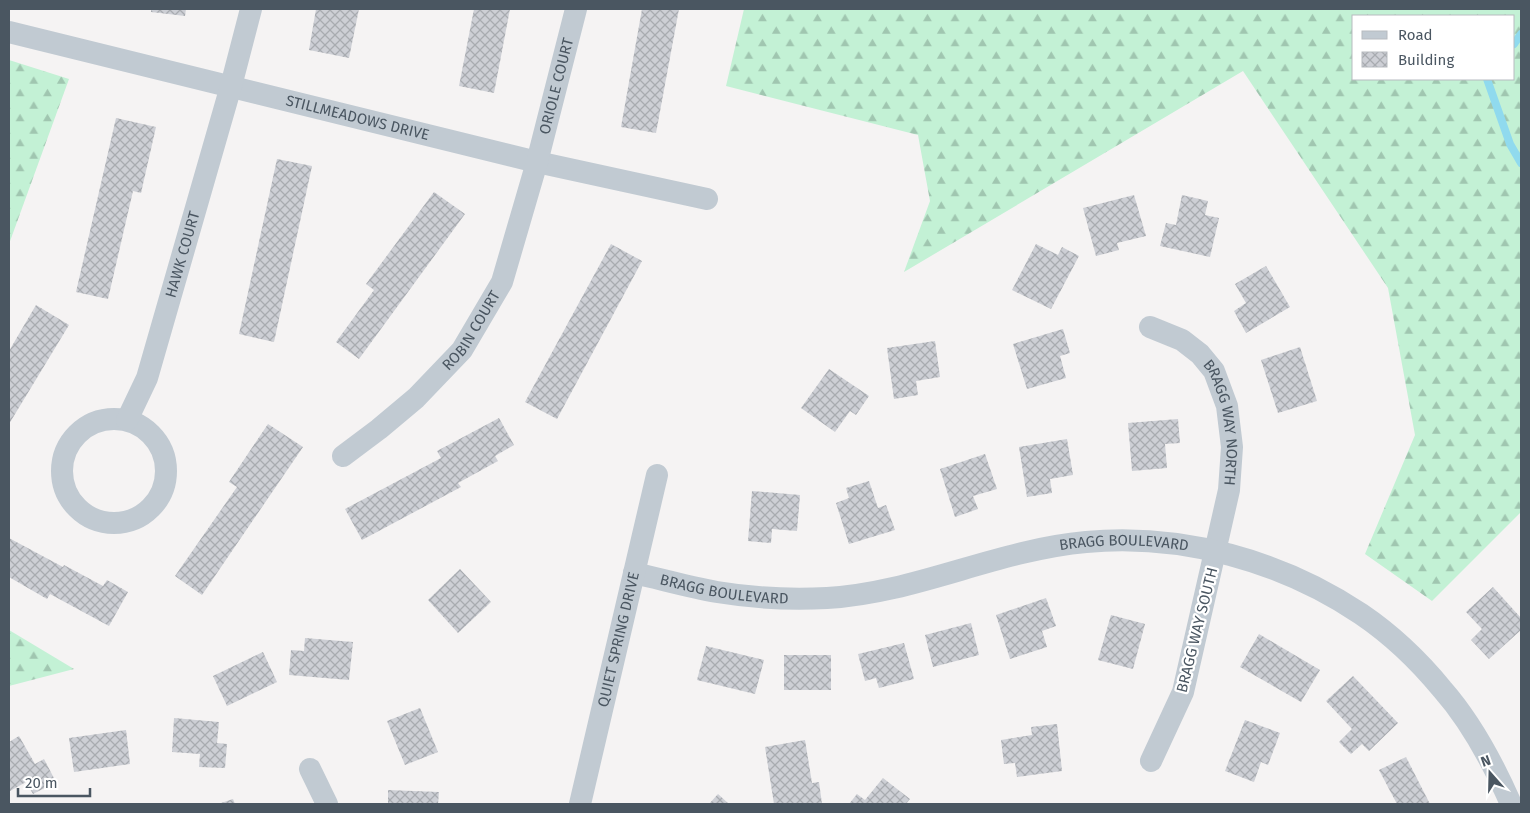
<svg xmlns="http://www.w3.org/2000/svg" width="1530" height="813" font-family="'Fira Sans',sans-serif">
<defs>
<pattern id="forest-firs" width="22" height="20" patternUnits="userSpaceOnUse" patternTransform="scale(1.25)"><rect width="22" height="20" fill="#c3f1d5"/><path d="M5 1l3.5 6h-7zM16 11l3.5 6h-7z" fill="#a0c6b0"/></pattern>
<pattern id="building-cross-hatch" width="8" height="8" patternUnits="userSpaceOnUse" patternTransform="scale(1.25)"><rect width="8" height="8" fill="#cdcfd5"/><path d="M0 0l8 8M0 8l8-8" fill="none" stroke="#a8abb0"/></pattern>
</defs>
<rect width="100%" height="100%" fill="#f5f3f3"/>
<g fill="url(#forest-firs)" fill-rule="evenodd">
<path d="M744,9H1521V512L1432,601L1365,554L1415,435L1388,288L1243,71L904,272L930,201L918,135L726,86ZM1354,16H1514V79H1354Z"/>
<polygon points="9,60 69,79 9,244"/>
<polygon points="9,630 74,669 9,686"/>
</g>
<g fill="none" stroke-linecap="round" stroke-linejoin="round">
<g stroke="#90daee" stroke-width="8">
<polyline points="1514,44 1521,34"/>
<polyline points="1487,79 1510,144 1521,163"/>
</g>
</g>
<g fill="url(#building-cross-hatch)">
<polygon points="151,9 186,9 185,16 151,12"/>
<polygon points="316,9 359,9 349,58 309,50"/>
<polygon points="474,9 510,9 494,93 459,86"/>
<polygon points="642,9 679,9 656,133 621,127"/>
<polygon points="116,118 156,127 141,193 133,191 108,299 76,292"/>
<polygon points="277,159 312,166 274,342 239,334"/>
<polygon points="434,192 465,214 359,359 336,342 374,290 366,284"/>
<polygon points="1134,195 1146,236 1117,243 1119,250 1096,256 1083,208"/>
<polygon points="1182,195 1208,201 1205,215 1219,218 1210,257 1160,246 1166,223 1176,225"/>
<polygon points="611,244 642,261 557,419 525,402"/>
<polygon points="1036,244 1058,255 1062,247 1079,256 1051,309 1012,290"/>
<polygon points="1266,266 1290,307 1246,333 1234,311 1246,303 1235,284"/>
<polygon points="36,305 69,325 9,424 9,351"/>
<polygon points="1063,329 1070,353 1060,356 1066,378 1027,389 1013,344"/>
<polygon points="935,341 940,377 916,381 918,395 894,399 887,348"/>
<polygon points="1300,347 1317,401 1278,413 1261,360"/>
<polygon points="829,369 869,396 856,415 850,411 835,432 801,408"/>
<polygon points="499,418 514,445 495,456 498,461 458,483 461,487 362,540 345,509 441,458 437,451"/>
<polygon points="1178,419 1180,443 1165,444 1167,468 1132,471 1128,423"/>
<polygon points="268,424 303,447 202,595 175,576 237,487 229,482"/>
<polygon points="1067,439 1073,475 1050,479 1052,493 1027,497 1019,447"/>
<polygon points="985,454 997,489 973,496 978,509 955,517 940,469"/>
<polygon points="869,481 878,508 886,505 895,530 849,544 836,503 849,498 846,488"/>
<polygon points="752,491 800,495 797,531 772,529 771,543 748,541"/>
<polygon points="9,538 63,567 64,565 103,586 107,580 128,592 109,626 50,594 47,599 9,577"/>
<polygon points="460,569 491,602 458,633 428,600"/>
<polygon points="1493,587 1521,618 1521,630 1489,659 1471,640 1482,629 1466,612"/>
<polygon points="1046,598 1056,626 1042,631 1047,647 1010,659 996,615"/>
<polygon points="1111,615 1145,624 1133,669 1098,660"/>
<polygon points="971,623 979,655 933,667 925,635"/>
<polygon points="1259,634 1320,670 1301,702 1240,667"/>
<polygon points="305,638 353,642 349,680 289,675 291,650 304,651"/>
<polygon points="904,643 914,679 879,688 876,678 865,681 858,654"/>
<polygon points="706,646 764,660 755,694 697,680"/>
<polygon points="263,652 277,682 227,706 213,676"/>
<rect x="784" y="655" width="47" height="35"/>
<polygon points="1353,676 1398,723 1369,751 1362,744 1351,754 1339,742 1352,729 1326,701"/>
<polygon points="420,708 438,752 405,765 387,721"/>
<polygon points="174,718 219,722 217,743 227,744 225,768 199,767 200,754 172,752"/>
<polygon points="1245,720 1280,733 1268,765 1261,762 1254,782 1225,771"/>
<polygon points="1057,724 1062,771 1017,777 1015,763 1004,764 1001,740 1032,735 1031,727"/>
<polygon points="126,730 130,764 74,772 69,738"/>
<polygon points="19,736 35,764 44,759 56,782 33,794 26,782 10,791 9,790 9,742"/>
<polygon points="805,740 812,783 819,782 822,804 774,804 765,747"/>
<polygon points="1406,757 1430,804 1397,804 1379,770"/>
<polygon points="883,778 910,799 906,804 849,804 857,794 865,800"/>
<polygon points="388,790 439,792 438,804 388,804"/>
<polygon points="718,794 729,804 709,804"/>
<polygon points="233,799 235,804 218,804"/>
</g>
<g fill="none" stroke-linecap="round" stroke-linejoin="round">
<g stroke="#c1cad2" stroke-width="22">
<path id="s1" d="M9,32L537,162L707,199"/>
<path id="s2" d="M1150,327L1182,340L1200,354L1214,371L1227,406L1232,447L1229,490L1183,692L1151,761"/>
<circle cx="114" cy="471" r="52"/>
<path id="s3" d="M127,420L147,378L231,86L251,9"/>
<path id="s4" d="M343,456L379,429L416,398L462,350L502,282L537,162L576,9"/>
<path id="s5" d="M634,573C661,579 689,587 717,592C753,598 790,600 827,598C915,593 997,550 1086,542C1182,533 1282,561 1361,614C1392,635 1419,661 1442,689C1472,723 1493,763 1511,804"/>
<polyline points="310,769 327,804"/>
<path id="s6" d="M580,804L657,475"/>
</g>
</g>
<g text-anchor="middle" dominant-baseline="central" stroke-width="4.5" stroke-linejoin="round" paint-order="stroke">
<g font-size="15" fill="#4a5661" stroke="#fff">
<text stroke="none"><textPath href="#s4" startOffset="442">ORIOLE COURT</textPath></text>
<text stroke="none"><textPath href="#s1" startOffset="359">STILLMEADOWS DRIVE</textPath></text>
<text stroke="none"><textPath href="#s3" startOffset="175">HAWK COURT</textPath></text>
<text stroke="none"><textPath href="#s4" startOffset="181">ROBIN COURT</textPath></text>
<text stroke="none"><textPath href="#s2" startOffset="132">BRAGG WAY NORTH</textPath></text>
<text stroke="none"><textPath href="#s5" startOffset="499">BRAGG BOULEVARD</textPath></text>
<text stroke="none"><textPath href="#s5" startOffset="92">BRAGG BOULEVARD</textPath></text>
<text transform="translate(1197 630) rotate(-76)">BRAGG WAY SOUTH</text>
<text stroke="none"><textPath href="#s6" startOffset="169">QUIET SPRING DRIVE</textPath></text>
</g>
</g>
<rect width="1530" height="813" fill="none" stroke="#4a5661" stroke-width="20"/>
<rect x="1352" y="15" width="162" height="65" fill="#ffffff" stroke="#b7bbc0"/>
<rect x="1362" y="31" width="25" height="8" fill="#c1cad2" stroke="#b7bbc0"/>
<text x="1398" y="40" font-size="15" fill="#4a5661">Road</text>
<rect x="1362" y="52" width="25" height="15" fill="url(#building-cross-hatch)" stroke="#b7bbc0"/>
<text x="1398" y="65" font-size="15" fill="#4a5661">Building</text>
<g transform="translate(1490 773) rotate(340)" stroke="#ffffff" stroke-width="4" paint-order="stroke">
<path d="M0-4L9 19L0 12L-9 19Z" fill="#4a5661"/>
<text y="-8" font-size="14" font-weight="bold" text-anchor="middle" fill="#4a5661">N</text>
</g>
<path d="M18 788v8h72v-8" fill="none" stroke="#4a5661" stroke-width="2.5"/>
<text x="25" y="788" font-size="15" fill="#4a5661" stroke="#ffffff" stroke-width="4" paint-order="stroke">20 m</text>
</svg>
